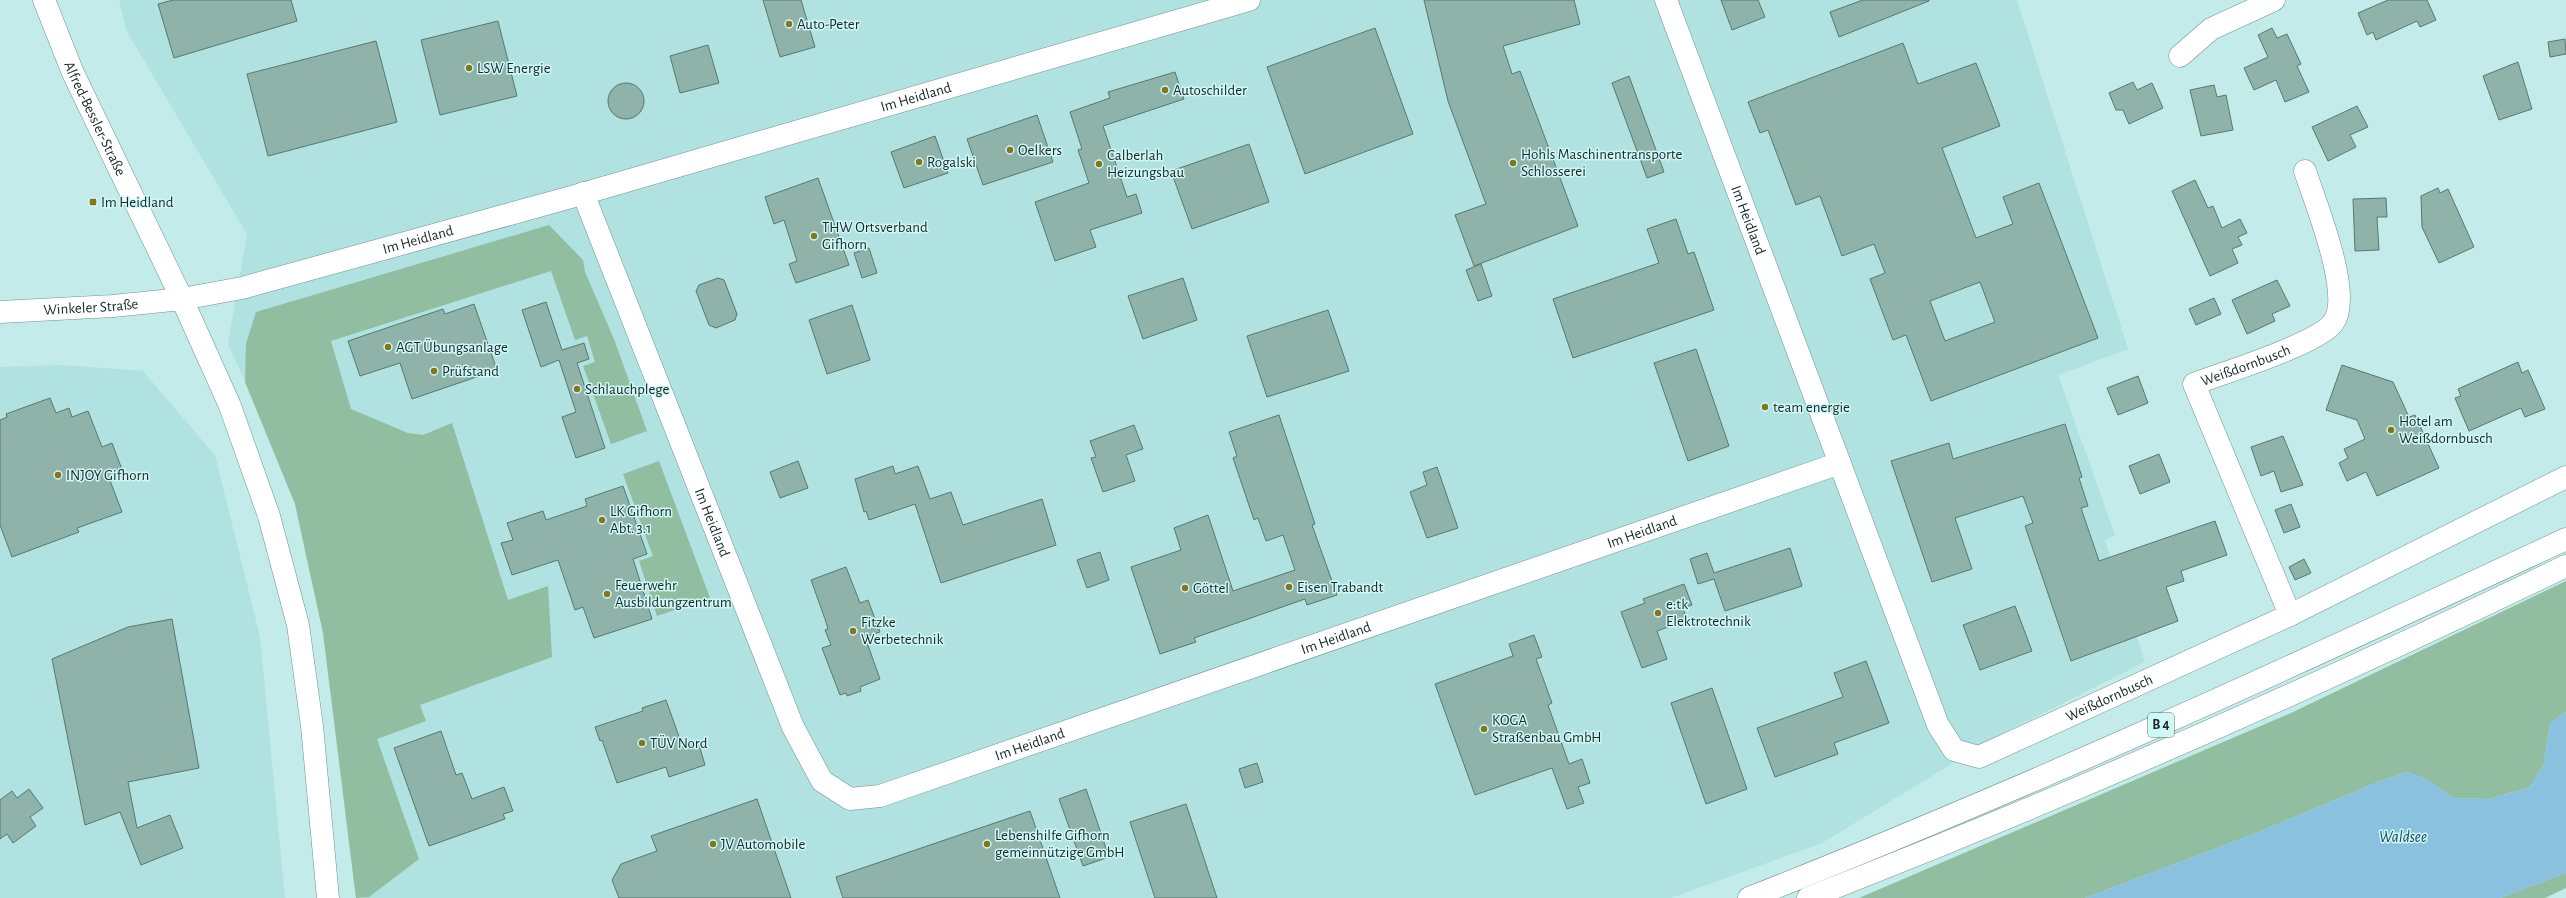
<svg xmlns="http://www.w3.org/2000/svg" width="2566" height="898" font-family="'Alegreya Sans',sans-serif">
<rect width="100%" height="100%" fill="#c3ebe9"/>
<g fill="#afe2e0">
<polygon points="119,0 2017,0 2128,349 2058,375 2115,535 2105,540 2145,662 1999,735 1822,843 1671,898 356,898 323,633 295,504 250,392 228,344 247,234 127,32"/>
<polygon points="62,365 143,371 215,455 260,637 285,898 0,898 0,367"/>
</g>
<g fill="#91bda0">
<polygon points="549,225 583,260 585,272 614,339 647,431 611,444 583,366 595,362 587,336 575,340 551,271 331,341 351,409 408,433 423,435 452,423 508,600 548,586 552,657 420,705 426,721 377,739 419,859 369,897 356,898 323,633 295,504 245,382 246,344 256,312"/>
<polygon points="659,461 710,598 657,616 639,561 653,556 623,474"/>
<polygon points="2566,581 2566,712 2550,723 2544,764 2530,787 2489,799 2453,798 2428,780 2407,772 2378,782 2254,834 2085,898 1859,898 2291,713"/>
<polygon points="2566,873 2566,888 2545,898 2500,898"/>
</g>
<polygon fill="#89c1de" points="2566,712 2566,873 2500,898 2085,898 2254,834 2378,782 2407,772 2428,780 2453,798 2489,799 2530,787 2544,764 2550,723"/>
<g fill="#8fb3a8" stroke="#57796f" fill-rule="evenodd">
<polygon points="173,0 291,0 297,21 174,58 158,4"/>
<polygon points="763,0 801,0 815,47 780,57"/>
<polygon points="1424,0 1574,0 1580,24 1503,46 1512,74 1520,71 1578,226 1474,266 1455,215 1486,204 1448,101"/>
<polygon points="1721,0 1758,0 1765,17 1732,30"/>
<polygon points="1863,0 1929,0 1929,1 1839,37 1830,12"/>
<polygon points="2388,0 2427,0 2436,20 2420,27 2417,21 2376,40 2373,32 2367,35 2358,13"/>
<polygon points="498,21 517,96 440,115 421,40"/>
<polygon points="1375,28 1413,134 1305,174 1267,67"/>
<polygon points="2272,28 2277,38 2287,34 2301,64 2297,66 2309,92 2285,102 2276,80 2254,90 2244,68 2268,57 2258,35"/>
<polygon points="2565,39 2566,54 2550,57 2548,42"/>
<polygon points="376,41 397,122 268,156 247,74"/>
<path d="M1903,43L1918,84L1976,63L2000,126L1942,148L1976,238L2013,224L2003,197L2039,183L2098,338L1931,401L1906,335L1893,340L1870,279L1885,273L1874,244L1842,256L1820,196L1796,205L1768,130L1760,133L1748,102ZM1980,282L1995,322L1945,341L1930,301Z"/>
<polygon points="708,45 719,83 680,93 670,56"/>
<polygon points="2518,62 2532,109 2499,120 2483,76"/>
<polygon points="1175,72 1184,99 1103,126 1127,197 1136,194 1142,213 1090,230 1096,247 1055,261 1035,202 1089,183 1078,150 1082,149 1070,112 1110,98 1108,92"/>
<polygon points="1629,76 1664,172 1647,178 1612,83"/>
<polygon points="2133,82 2137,90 2152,83 2163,108 2129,124 2123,110 2116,110 2109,93"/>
<circle cx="626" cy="101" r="18"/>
<polygon points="2214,85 2217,97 2226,95 2233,130 2201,136 2190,90"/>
<polygon points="2357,106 2368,127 2350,135 2356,147 2328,161 2312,127"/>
<polygon points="1037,115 1053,162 983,185 967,139"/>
<polygon points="935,136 948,173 904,188 891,152"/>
<polygon points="1249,144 1269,202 1192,229 1171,171"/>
<polygon points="818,178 849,265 796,283 789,264 797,261 784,220 774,224 765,197"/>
<polygon points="2195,180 2208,208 2213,206 2222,228 2240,219 2247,233 2238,237 2242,245 2232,249 2238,263 2210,276 2172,191"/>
<polygon points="2438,188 2440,193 2448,189 2474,247 2439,263 2422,227 2421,196"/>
<polygon points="2386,198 2387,217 2377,217 2379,250 2355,251 2353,199"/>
<polygon points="1676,219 1688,254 1694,252 1714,310 1573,358 1553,299 1659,263 1647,229"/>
<polygon points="869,248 877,273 862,278 854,253"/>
<polygon points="1481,264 1492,296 1478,301 1466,270"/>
<polygon points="718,278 724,280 737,314 735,320 716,328 709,325 696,291 699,285"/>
<polygon points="1183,278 1197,320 1143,339 1128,296"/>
<polygon points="2277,280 2290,306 2272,314 2275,321 2247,334 2232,300"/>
<polygon points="2214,298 2221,314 2196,325 2189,309"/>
<polygon points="546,302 562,350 584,343 589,359 577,363 605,448 576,458 562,417 576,412 559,360 541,367 522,310"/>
<polygon points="474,304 497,370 412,399 400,363 360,376 348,341 443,309 445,314"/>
<polygon points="852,305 870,360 827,374 809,320"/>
<polygon points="1328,310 1349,371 1267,397 1247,336"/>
<polygon points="1696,349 1729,446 1688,461 1654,363"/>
<polygon points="2518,362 2522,373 2528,370 2545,409 2525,417 2521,408 2469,431 2455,398 2461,396 2458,389"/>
<polygon points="2342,365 2393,382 2409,417 2415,415 2439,468 2377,496 2366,472 2347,481 2339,463 2348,458 2344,449 2365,439 2357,420 2326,410"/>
<polygon points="2138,376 2148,403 2118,415 2107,388"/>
<polygon points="50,398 56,413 69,408 72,417 88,411 102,447 112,443 123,472 109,478 122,512 77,528 79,532 12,557 0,525 0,420 7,417 6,414"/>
<polygon points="1279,415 1315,524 1312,525 1337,595 1307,605 1305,599 1194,638 1196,642 1160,654 1131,567 1181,550 1174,528 1208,515 1233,591 1295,570 1283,535 1266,541 1258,518 1254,520 1233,458 1237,456 1229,432"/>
<polygon points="2065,424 2082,477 2079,478 2088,506 2081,508 2099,561 2215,521 2227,555 2181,571 2184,581 2166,587 2178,621 2071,661 2025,526 2033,523 2023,496 1955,518 1972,569 1932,582 1891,461 1949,443 1953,459"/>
<polygon points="1134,425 1143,449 1126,455 1135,481 1103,492 1091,458 1096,457 1090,441"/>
<polygon points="2283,436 2303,485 2281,492 2274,471 2261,476 2251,447"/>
<polygon points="2159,454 2170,482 2140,494 2129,466"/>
<polygon points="798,461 808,488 780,498 770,472"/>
<polygon points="893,466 895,474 918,466 930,499 951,492 963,525 1042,499 1056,545 941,583 915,504 869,520 866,511 864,512 855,479"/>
<polygon points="1437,467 1458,528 1427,538 1410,492 1427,485 1423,472"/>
<polygon points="623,486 647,554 633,559 652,619 594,638 583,607 575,610 558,560 512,575 501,543 513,540 507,523 543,511 546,520 587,506 585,499"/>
<polygon points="2291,504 2300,527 2284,533 2275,510"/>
<polygon points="1790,548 1802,586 1725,611 1714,579 1698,584 1690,559 1707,553 1714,573"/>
<polygon points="1100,552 1109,580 1087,588 1077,560"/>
<polygon points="2304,559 2311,573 2295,580 2289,567"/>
<polygon points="846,567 860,603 868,600 880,632 865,637 880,679 860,687 861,691 847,696 846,693 840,695 822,648 831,645 825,630 828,629 825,619 811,580"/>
<polygon points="1684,584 1692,605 1683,608 1687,620 1657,631 1667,659 1642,668 1621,612 1645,603 1643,599"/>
<polygon points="2015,606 2032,651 1980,670 1963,625"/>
<polygon points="172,619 199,768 128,782 137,828 170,815 183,848 141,865 120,812 85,825 52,659 128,627"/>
<polygon points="1534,635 1542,657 1536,659 1552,703 1548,705 1569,764 1582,759 1590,783 1578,787 1584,803 1567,809 1552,768 1475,795 1435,684 1513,656 1509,644"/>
<polygon points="1866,661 1889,723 1834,743 1838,754 1775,777 1757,728 1843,697 1834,673"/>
<polygon points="1712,688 1747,789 1706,804 1671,703"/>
<polygon points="666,700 682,745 694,741 696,746 699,745 705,765 669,777 666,767 617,783 602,740 600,741 595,727 643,711 642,708"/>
<polygon points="441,731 456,775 462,773 472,799 504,787 513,811 503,814 505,819 429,846 394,748"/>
<polygon points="1257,763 1263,782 1245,788 1239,769"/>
<polygon points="29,789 43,808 30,817 36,826 13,843 7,834 0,839 0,800 12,791 17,798"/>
<polygon points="1086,789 1109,857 1083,866 1059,799"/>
<polygon points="757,799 791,898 619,898 612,880 621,864 657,851 651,836"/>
<polygon points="1186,804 1217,898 1155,898 1130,822"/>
<polygon points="1030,811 1060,898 843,898 836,877"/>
</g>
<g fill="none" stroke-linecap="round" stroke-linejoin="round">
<defs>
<g id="minor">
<path id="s1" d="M44,0L73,73L182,299"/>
<path id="s2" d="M1666,0L1938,725L1954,750L1979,757L2290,615L2566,477"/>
<polyline points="2180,56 2211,29 2274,0"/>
<path id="s3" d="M583,193L793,727L822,781L850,799L880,796L1840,463"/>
<path id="s4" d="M0,312L113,306L182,299L242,288L575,196L1249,0"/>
<path id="s5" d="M2290,615L2194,384C2223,373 2317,344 2333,323C2354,296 2315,202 2305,171"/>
</g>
<g id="highway">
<polyline points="182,299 230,406 269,516 298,625 312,726 328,898"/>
<path d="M1749,898C2026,789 2296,665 2566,539"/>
<path d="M1808,898C2064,798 2318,686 2566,566"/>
</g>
</defs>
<use href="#minor" stroke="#6d9392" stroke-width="23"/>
<use href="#highway" stroke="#6d9392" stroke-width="23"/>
<use href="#minor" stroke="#fff" stroke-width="22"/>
<use href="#highway" stroke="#fff" stroke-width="22"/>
</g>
<g fill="#84771b" stroke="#d0f8f7" stroke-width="1.5">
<circle cx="789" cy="24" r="4"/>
<circle cx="469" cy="68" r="4"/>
<circle cx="1165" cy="90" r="4"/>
<circle cx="1010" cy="150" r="4"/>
<circle cx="919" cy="162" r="4"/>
<circle cx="1513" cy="163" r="4"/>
<circle cx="1099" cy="164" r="4"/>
<rect x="89" y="198" width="8" height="8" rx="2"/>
<circle cx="814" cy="236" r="4"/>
<circle cx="388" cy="347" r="4"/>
<circle cx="434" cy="371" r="4"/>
<circle cx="577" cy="389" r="4"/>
<circle cx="1765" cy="407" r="4"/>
<circle cx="2391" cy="430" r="4"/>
<circle cx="58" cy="475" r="4"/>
<circle cx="602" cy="520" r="4"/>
<circle cx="1289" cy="587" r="4"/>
<circle cx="1185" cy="588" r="4"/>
<circle cx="607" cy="594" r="4"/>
<circle cx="1658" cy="613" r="4"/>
<circle cx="853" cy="631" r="4"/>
<circle cx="1484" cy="729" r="4"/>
<circle cx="642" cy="743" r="4"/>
<circle cx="713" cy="844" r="4"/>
<circle cx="987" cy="844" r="4"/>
</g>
<g text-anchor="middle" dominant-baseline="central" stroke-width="3" stroke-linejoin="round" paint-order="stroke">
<rect fill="#d0f8f7" stroke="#4e6665" stroke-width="1" x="2148" y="713" width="26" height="24" rx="3"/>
<g font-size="14" font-weight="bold" fill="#172726">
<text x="2161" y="725">B 4</text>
</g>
<g font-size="15" fill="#172726" stroke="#d0f8f7" text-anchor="start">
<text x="797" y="24">Auto-Peter</text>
<text x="477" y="68">LSW Energie</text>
<text x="1173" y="90">Autoschilder</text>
<text x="1018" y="150">Oelkers</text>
<text x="1521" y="154">Hohls Maschinentransporte<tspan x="1521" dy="17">Schlosserei</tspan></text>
<text x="1107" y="155">Calberlah<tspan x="1107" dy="17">Heizungsbau</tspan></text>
<text x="927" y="162">Rogalski</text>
<text x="101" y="202">Im Heidland</text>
<text x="822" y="227">THW Ortsverband<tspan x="822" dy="17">Gifhorn</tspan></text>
<text x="396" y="347">AGT Übungsanlage</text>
<text x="442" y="371">Prüfstand</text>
<text x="585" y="389">Schlauchplege</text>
<text x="1773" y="407">team energie</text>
<text x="2399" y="421">Hotel am<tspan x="2399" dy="17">Weißdornbusch</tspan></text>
<text x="66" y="475">INJOY Gifhorn</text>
<text x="610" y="511">LK Gifhorn<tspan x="610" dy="17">Abt. 3.1</tspan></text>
<text x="615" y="585">Feuerwehr<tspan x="615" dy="17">Ausbildungzentrum</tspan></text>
<text x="1297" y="587">Eisen Trabandt</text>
<text x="1193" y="588">Göttel</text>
<text x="1666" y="604">e:tk<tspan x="1666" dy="17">Elektrotechnik</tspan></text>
<text x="861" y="622">Fitzke<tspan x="861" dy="17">Werbetechnik</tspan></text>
<text x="1492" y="720">KOGA<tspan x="1492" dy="17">Straßenbau GmbH</tspan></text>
<text x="650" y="743">TÜV Nord</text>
<text x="995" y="835">Lebenshilfe Gifhorn<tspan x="995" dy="17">gemeinnützige GmbH</tspan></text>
<text x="721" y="844">JV Automobile</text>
</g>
<g font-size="15" fill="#172726" stroke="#d0f8f7">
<text stroke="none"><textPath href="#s4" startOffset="944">Im Heidland</textPath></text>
<text stroke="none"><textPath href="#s1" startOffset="129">Alfred-Bessler-Straße</textPath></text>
<text stroke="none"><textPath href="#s2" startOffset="235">Im Heidland</textPath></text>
<text stroke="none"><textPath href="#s4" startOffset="426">Im Heidland</textPath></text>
<text stroke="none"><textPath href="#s4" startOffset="91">Winkeler Straße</textPath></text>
<text stroke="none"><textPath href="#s5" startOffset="305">Weißdornbusch</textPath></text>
<text stroke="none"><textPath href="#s3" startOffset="354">Im Heidland</textPath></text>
<text stroke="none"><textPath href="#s3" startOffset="1505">Im Heidland</textPath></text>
<text stroke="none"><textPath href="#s3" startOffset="1181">Im Heidland</textPath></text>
<text stroke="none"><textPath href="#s2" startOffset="973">Weißdornbusch</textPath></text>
<text stroke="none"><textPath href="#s3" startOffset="857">Im Heidland</textPath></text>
</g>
<g font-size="16" font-style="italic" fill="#164559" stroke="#d0f8f7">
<text x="2403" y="837">Waldsee</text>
</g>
</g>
</svg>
